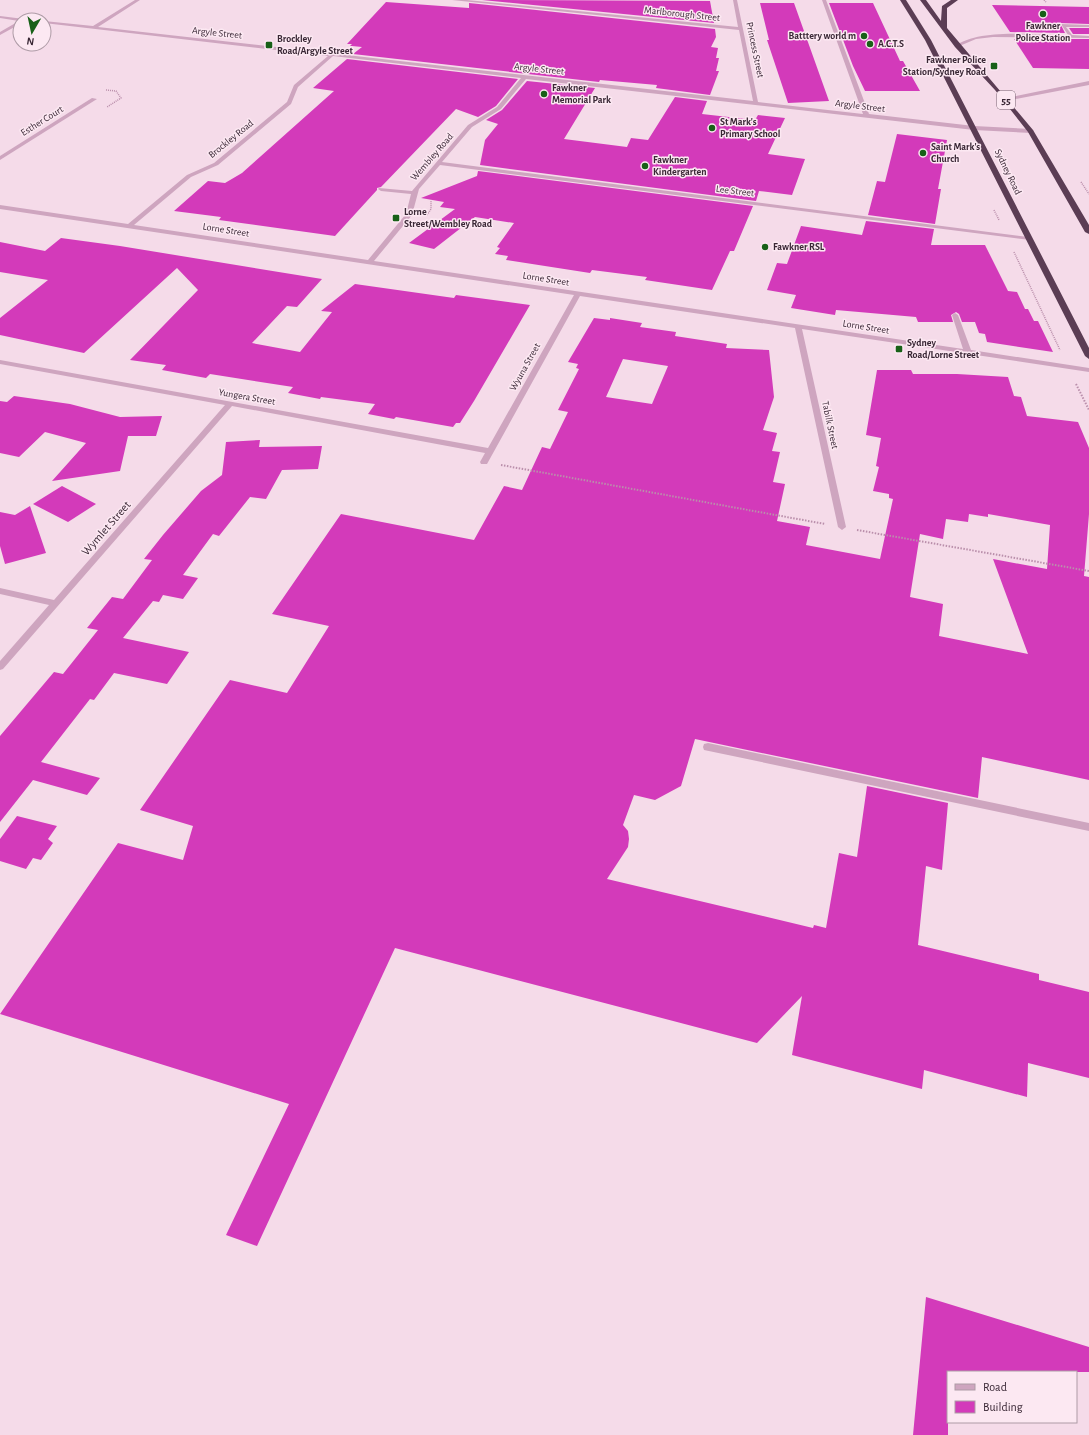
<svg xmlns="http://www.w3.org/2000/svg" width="1089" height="1435" font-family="'Alegreya Sans',sans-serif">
<rect width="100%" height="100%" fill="#f5dbe9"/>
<g fill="#d33aba" fill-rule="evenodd">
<polygon points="482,0 710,1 714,23"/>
<polygon points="386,2 469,8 469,3 715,29 716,37 711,47 718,48 716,58 719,58 716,71 719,71 710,95 656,88 657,85 600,80 599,82 353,54 362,47 352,46 350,46 352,44 347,44"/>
<polygon points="760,3 794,3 829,101 788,103 767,40 769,40"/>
<polygon points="829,3 873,3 900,61 903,61 920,91 865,91 853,66"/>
<polygon points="992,5 1089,7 1089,24 1060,23 1065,33 1010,32"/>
<polygon points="1069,28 1089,28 1089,34 1073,34"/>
<polygon points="1014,39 1089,39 1089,69 1033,68"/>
<polygon points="347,59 518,79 496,106 478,117 456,109 381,187 377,188 377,190 335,236 219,220 221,217 174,211 208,181 225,183 242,173 334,91 313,88"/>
<polygon points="527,81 595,88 564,139 627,147 631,138 648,140 675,97 707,101 702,114 755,120 758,115 785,118 768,154 805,159 792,195 759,191 756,201 480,165 485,140 498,124 486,120 502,110"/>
<polygon points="897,134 947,140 938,189 941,189 935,224 868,215 877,181 885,182"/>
<polygon points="478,171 753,206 734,251 730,251 712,290 645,280 647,277 592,270 590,273 506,260 508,256 495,254 500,248 497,247 514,223 475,217 434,249 409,243 455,209 440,207 444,202 421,198 477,176"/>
<polygon points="866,221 934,229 931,245 985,245 1008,291 1017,292 1025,309 1028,309 1034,321 1038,321 1053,352 987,342 985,334 979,333 975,322 962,322 959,314 956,312 951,315 953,322 918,322 916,317 836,310 835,315 791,308 796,295 767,290 777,263 787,264 801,226 862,235"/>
<polygon points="61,238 120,246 322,279 297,307 287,306 252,343 300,352 332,312 321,311 355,284 454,298 456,295 530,305 474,401 460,423 456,423 453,427 396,417 394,419 368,414 375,404 321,397 320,399 288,393 293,387 210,374 206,378 162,370 166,365 130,360 198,290 177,268 84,353 0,335 0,318 48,280 0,272 0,242 45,251"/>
<path d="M594,318L610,320V318L642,323L640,327L676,332L675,336L727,344L726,348L769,350L774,397L763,430L777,433L772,451L780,452L773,482L785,484L777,521L810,527L806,545L880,559L893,499L889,498V494L873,491L879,467L876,466L881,438L866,435L877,370H911L913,374H957L1008,377L1014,396L1021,397L1027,416L1078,422L1089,448V514L1084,576L1089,577V780L982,757L978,798L695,739L681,786L655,800L634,795L623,825L628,831L629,839L628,847L607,879L813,928L814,925L826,928L839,853L857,857L867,786L948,803L942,870L926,866L918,945L1039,974V980L1089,992V1078L1028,1063L1027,1097L924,1070L922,1089L792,1055L802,996L757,1043L395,948L257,1246L226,1235L289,1104L0,1014L118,843L183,860L193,826L140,810L230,680L287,693L329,626L272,614L341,514L474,540L504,486L522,490L542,447L550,449L568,412L558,410L579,369L576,368L578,364L568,362ZM623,359L668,366L652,404L606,397ZM969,514L988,517V514L1050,525L1047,569L993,559L1028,654L939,636L943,604L910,597L920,534L943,539L946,519L968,522Z"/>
<polygon points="14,396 70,404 120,417 162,416 156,436 128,436 120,471 52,481 86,443 45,432 19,457 0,453 0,401 7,402"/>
<polygon points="260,440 259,447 322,446 318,469 282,470 266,499 250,497 219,536 213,534 183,575 198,578 183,599 163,595 159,602 153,601 123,638 189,652 167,684 114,673 94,700 90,699 41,762 100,778 87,795 33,780 0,822 0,736 54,672 63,674 98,630 87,628 112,597 123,599 152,560 144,559 163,535 201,491 222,475 226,442"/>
<polygon points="62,486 96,504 68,522 33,504"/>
<polygon points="30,506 46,553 5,564 0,546 0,512 15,515"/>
<polygon points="17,816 57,826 48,839 53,843 41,860 33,858 26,869 0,861 0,839"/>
<polygon points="926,1297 1089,1347 1089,1372 948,1372 948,1435 913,1435"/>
</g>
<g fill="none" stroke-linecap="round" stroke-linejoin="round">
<g stroke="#ba8fab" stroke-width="1.5" stroke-dasharray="1 1" stroke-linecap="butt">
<polyline points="1044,0 1046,2"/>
<polyline points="106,90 116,91 121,98 107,107"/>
<polyline points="1081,182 1089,194"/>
<polyline points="994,210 999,220"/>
<polyline points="427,215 431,209 431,201"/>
<polyline points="1014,252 1060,350"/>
</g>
<g stroke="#ba8fab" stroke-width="2" stroke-dasharray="1.5 1.5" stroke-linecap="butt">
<polyline points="1076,384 1089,410"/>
<polyline points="501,465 825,524"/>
<polyline points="857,530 1089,571"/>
</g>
<g fill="#cea5bf" fill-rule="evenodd">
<path d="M135,0H140L98,27L753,101L739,30L452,0H467L738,27L733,0H737L758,102L863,114L822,0H826L869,114L974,126L1031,129L1034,131L1031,133L974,130L526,79L501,109L472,127L442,162L1028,237L1031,239L1030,240L440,165L419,189L412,215L374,261L963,349L952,315L955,313L958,315L971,350L1089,368V372L802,329L846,527L842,530L838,527L795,328L580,296L487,464H481L480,462L485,453L232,406L3,669L0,670V661L49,605L0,594V588L54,600L225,405L0,364V360L488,448L574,295L0,209V205L128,224L187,175L214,163L287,102L294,85L328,56L44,23V21L93,26ZM333,56L521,78L497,107L468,125L412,191L379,188L378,189L381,191L411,194L406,214L368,260L134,225L191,177L218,165L291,104L298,87Z"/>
<polygon points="0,16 24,19 26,20 20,20 20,24 0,35 0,32 19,21 0,18"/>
<path d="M1061,24L1089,25V27H1066L1072,35L1089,36V38L993,37L976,39L957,47L955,46C979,28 1037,35 1068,35Z"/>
<polygon points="1089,81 1089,85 1005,101 1002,99"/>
<polygon points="92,98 97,99 0,160 0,156"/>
<polygon points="708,743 1089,823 1089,831 704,750 703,747 704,744"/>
</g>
<g fill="#5b3d54" fill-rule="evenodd">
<polygon points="900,0 906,0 931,40 1089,348 1089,359 1085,356 925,40"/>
<polygon points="920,0 926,0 941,21 942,6 951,0 958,0 947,8 947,28 1033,130 1089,225 1089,234 1085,232 1028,132 995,90 955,47"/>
</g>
</g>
<g fill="#186018" stroke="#fce8f2" stroke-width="1.5">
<circle cx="1043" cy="14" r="4"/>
<circle cx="864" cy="36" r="4"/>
<circle cx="870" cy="44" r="4"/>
<rect x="265" y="41" width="8" height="8" rx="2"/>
<rect x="990" y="62" width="8" height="8" rx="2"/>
<circle cx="544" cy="94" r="4"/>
<circle cx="712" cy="128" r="4"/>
<circle cx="923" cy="153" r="4"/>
<circle cx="645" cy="166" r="4"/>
<rect x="392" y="214" width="8" height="8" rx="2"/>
<circle cx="765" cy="247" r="4"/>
<rect x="895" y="345" width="8" height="8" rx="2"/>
</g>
<g text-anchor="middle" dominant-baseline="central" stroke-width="3" stroke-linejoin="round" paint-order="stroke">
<g font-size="10" fill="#392735" stroke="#fce8f2">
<text transform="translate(682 14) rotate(6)">Marlborough Street</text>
<text transform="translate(217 33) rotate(6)">Argyle Street</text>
<text transform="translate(755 50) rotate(78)">Princess Street</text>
<text transform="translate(539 69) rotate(6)">Argyle Street</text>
<text transform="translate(860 106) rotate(7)">Argyle Street</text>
<text transform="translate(42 121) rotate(-32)">Esther Court</text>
<text transform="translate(231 139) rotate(-39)">Brockley Road</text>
<text transform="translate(432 157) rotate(-49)">Wembley Road</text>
<text transform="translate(1008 172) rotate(64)">Sydney Road</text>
<text transform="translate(735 191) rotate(7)">Lee Street</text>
<text transform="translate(226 230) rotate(9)">Lorne Street</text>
<text transform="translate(546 279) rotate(9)">Lorne Street</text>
<text transform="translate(866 327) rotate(9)">Lorne Street</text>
<text transform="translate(525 367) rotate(-61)">Wyuna Street</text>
<text transform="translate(247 397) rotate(10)">Yungera Street</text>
<text transform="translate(830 425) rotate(78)">Tabilk Street</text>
</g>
<g font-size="10" font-weight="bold" fill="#392735" stroke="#fce8f2" text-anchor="start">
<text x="1043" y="26" text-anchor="middle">Fawkner<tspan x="1043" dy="12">Police Station</tspan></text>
<text x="856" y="36" text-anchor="end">Batttery world m</text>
<text x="277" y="39">Brockley<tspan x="277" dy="12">Road/Argyle Street</tspan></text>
<text x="878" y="44">A.C.T.S</text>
<text x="986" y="60" text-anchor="end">Fawkner Police<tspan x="986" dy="12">Station/Sydney Road</tspan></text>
<text x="552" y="88">Fawkner<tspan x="552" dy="12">Memorial Park</tspan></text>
<text x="720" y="122">St Mark's<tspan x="720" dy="12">Primary School</tspan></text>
<text x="931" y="147">Saint Mark's<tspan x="931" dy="12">Church</tspan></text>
<text x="653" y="160">Fawkner<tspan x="653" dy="12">Kindergarten</tspan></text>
<text x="404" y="212">Lorne<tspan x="404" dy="12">Street/Wembley Road</tspan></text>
<text x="773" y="247">Fawkner RSL</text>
<text x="907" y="343">Sydney<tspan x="907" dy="12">Road/Lorne Street</tspan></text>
</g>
<rect fill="#fce8f2" stroke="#74616e" stroke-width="1" x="997" y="91" width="18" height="18" rx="3"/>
<g font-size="11" font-weight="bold" fill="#392735">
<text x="1006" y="100">55</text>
</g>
<g font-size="12" fill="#392735" stroke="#fce8f2">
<text transform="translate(106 528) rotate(-49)">Wymlet Street</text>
</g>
</g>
<rect x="947" y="1371" width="130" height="52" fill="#fce8f2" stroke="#ae9ba6"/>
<rect x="955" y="1384" width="20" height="6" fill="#cea5bf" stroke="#ae9ba6"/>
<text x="983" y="1391" font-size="12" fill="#392735">Road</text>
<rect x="955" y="1401" width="20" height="12" fill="#d33aba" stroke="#ae9ba6"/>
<text x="983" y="1411" font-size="12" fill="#392735">Building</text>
<g transform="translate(32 32) rotate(189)"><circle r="19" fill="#fce8f2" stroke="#ae9ba6"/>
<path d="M0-3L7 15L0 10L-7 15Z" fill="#186018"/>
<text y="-6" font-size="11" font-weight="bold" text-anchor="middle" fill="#392735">N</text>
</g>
</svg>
